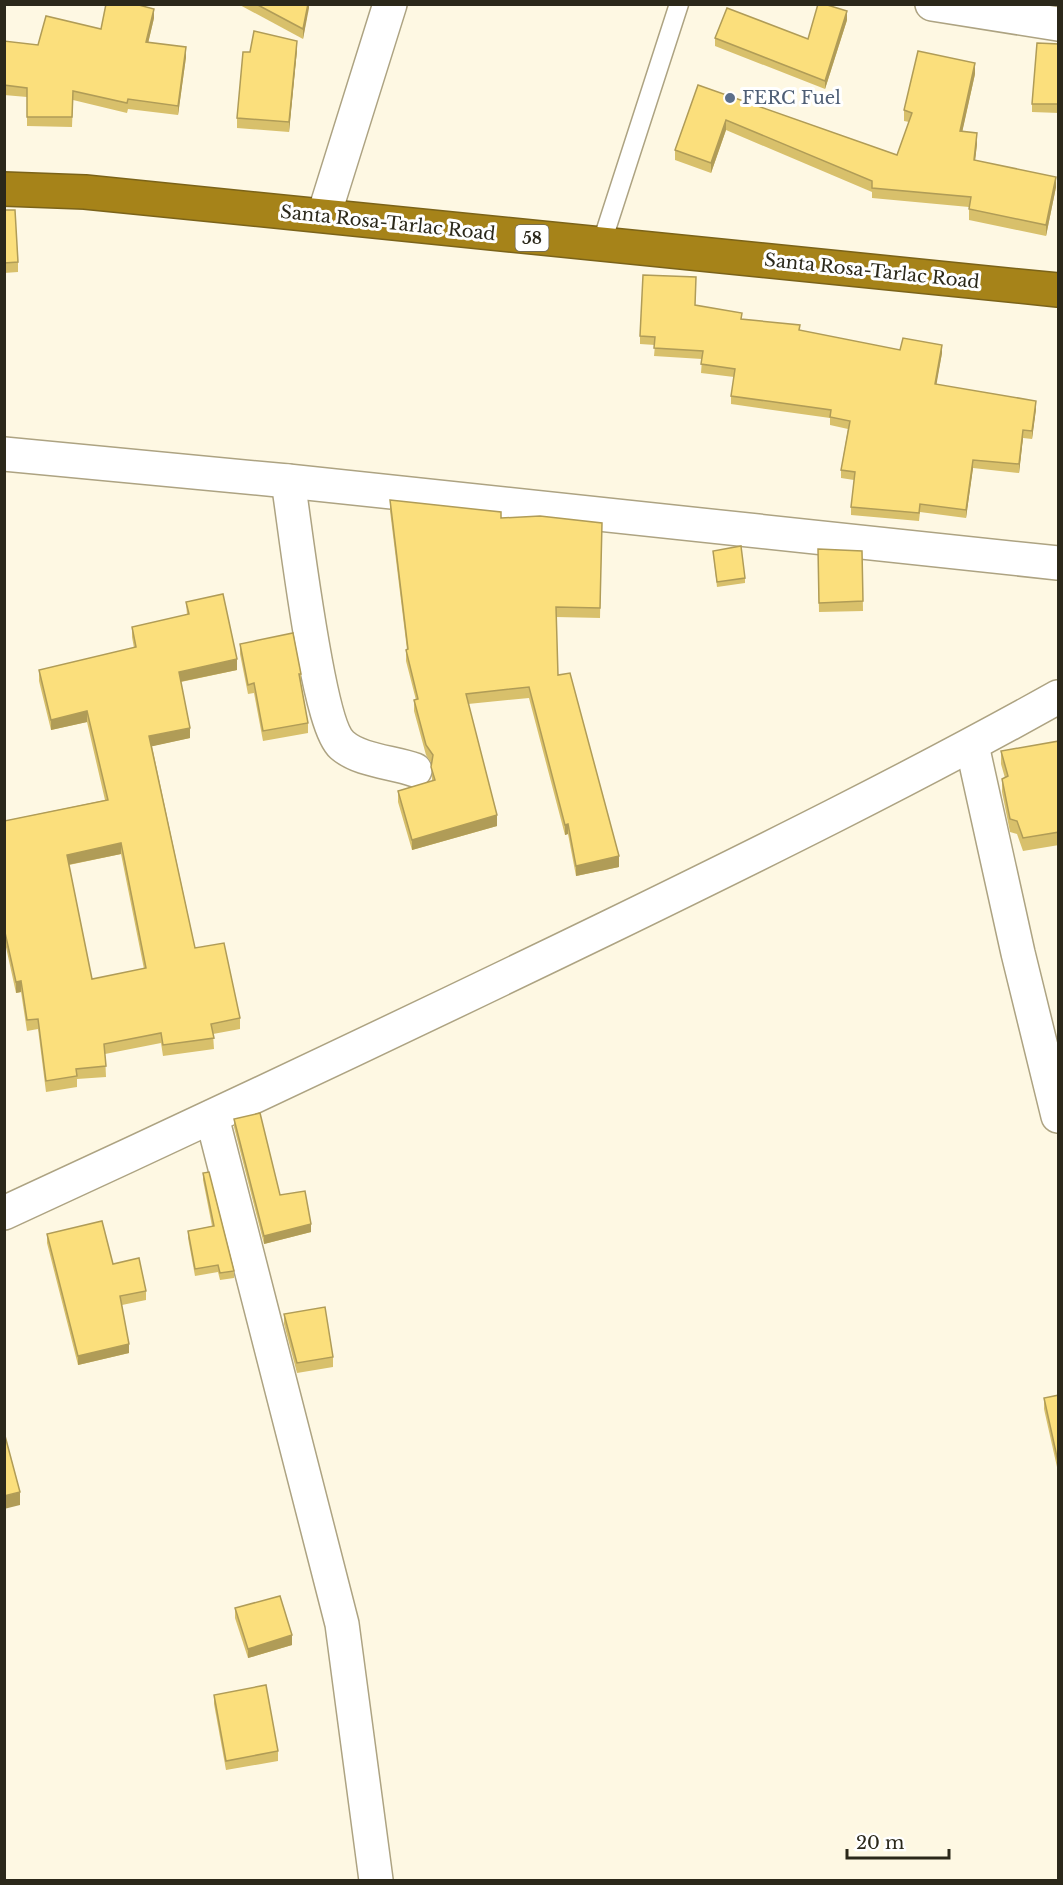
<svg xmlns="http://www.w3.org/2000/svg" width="1063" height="1885" font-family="'Libre Baskerville',serif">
<rect width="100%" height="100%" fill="#fef8e3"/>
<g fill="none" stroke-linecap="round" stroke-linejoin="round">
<defs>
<polyline id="lane" points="601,245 679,4"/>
<g id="street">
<polyline points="932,4 1058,24"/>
<polyline points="324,215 390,4"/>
<polyline points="4,454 288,481 1058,563"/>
<path d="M288,481C295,524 317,723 342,745C360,761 393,762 415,770"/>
<polyline points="972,745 1018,953 1058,1116"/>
<polyline points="212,1117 342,1624 376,1880"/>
<path d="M4,1213C206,1120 407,1025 607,928C759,854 911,779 1058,697"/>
</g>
<polyline id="highway" points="4,189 85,192 1058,290"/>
</defs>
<use href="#lane" stroke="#ada382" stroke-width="21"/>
<use href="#street" stroke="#ada382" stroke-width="36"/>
<use href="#highway" stroke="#7b6319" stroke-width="36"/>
<use href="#lane" stroke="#fff" stroke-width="18"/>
<use href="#street" stroke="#fff" stroke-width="33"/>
<use href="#highway" stroke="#a68319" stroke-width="33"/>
</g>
<g fill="#d8c06b" fill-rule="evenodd">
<polygon points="238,4 309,4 303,39"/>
<polygon points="154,18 148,43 186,57 178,115 128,109 127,113 73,100 72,127 27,126 27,97 4,95 4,41 38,45 101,29"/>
<polygon points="847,20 825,89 715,46 715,38 808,39"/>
<polygon points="1059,44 1059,113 1032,112 1032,104"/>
<polygon points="297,50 289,132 237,128 237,118 250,52"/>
<polygon points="975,74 962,132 977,144 975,160 1056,187 1046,236 969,220 969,207 872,198 872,192 726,130 711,173 675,160 675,150 698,85 897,155 909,122 904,121 904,110"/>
<polygon points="4,210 18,262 18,272 4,273"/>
<polygon points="695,306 742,319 900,350 942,353 936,384 1036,409 1032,439 1023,438 1019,473 973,468 966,518 920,512 919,521 851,515 851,507 854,480 841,478 841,470 848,429 830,425 830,418 731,404 731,396 734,377 701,373 702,359 654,356 655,345 640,344 640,336"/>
<polygon points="390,500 501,518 602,523 600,618 556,617 558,675 619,867 576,876 568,834 565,835 529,698 468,704 497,826 412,850 398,802 398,791 432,781 432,764 426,755 414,711 414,700 416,700 406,661 406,650 407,650 390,511"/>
<polygon points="818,549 862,551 863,611 819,612"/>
<polygon points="713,551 745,578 745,583 717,587"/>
<path d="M186,602L237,670L181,682L190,738L152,746L195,948L240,1018V1029L213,1034L214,1049L163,1056L161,1043L105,1054L106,1077L77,1079V1087L46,1092L38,1029L27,1031L21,992L16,993L4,938V821L105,800L87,722L51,730L39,681V670L134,648L132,637V627L187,615ZM121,854L144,969L92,979L69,865Z"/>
<polygon points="240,644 301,674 301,684 308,723 308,733 263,741 254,693 248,694 240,654"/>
<polygon points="1059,741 1059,845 1023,851 1017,834 1010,832 1002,792 1002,779 1005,778 1001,764 1001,751"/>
<polygon points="234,1119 280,1195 311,1232 264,1244 234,1127"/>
<polygon points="203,1173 234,1271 234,1278 220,1280 218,1272 195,1276 188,1238 188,1231 212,1226 203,1180"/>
<polygon points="47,1234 113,1264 146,1291 146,1300 122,1305 129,1353 78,1365 47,1243"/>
<polygon points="284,1314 333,1357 333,1367 297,1373 284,1324"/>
<polygon points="1059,1395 1059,1476 1044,1409 1044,1398"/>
<polygon points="235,1608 292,1645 248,1658 235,1618"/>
<polygon points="214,1695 278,1751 278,1761 226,1770 214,1704"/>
</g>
<g fill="#b09c57">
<polygon points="308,4 309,4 309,8 303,39 303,29"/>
<polygon points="154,9 154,18 146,52 146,42"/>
<polygon points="847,11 847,20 825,89 825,81"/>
<polygon points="297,41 297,50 289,132 289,122"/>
<polygon points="186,47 186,57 178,115 178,106"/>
<polygon points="975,63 975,74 960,142 960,131"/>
<polygon points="726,120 726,130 711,173 711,163"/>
<polygon points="977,133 977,144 974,170 974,160"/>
<polygon points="1056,177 1056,187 1046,236 1046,225"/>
<polygon points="942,345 942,353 935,393 935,384"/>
<polygon points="1036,401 1036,409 1032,439 1032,431"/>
<polygon points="1023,430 1023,438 1019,473 1019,464"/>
<polygon points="973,460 973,468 966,518 966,510"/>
<polygon points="237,659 237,670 179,682 179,672"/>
<polygon points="87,711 87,722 51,730 51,720"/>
<polygon points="190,728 190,738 149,747 149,736"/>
<polygon points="497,815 497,826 412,850 412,840"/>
<polygon points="568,824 568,834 565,835 565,825"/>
<polygon points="121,843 121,854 67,865 67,855"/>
<polygon points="619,856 619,867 576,876 576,866"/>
<polygon points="21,981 21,992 16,993 16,982"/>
<polygon points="311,1224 311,1232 264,1244 264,1236"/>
<polygon points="129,1344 129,1353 78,1365 78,1356"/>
<polygon points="20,1492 20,1505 4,1509 4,1496"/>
<polygon points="292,1635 292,1645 248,1658 248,1649"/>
</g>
<g fill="#fbdf7c" stroke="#b09c57" stroke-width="1.5" fill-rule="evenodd">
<polygon points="106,4 135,4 154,9 146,42 186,47 178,106 128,99 127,103 73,91 72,117 27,117 27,88 4,85 4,41 38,45 46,16 101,29"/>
<polygon points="256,4 308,4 303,29"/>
<polygon points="818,4 824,4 847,11 825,81 715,38 727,8 808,39"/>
<polygon points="254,31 297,41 289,122 237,118 243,52 250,52"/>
<polygon points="1037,43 1059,44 1059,104 1032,104"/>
<polygon points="918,51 975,63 960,131 977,133 974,160 1056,177 1046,225 969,209 971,197 872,188 872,181 726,120 711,163 675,150 698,85 897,155 912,113 904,110"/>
<polygon points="4,210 15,210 18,262 4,263"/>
<polygon points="643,275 696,277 695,305 742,313 741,319 800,325 799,330 900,350 903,338 942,345 935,384 1036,401 1032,431 1023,430 1019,464 973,460 966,510 920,504 919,513 851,507 855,472 841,470 850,421 830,417 831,410 731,396 735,369 701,364 703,351 654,348 655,337 640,336"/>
<polygon points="390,500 501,512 501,518 540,516 602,523 600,608 556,607 558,675 570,673 619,856 576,866 568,824 565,825 529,687 466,694 497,815 412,840 398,791 435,780 431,767 433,755 426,745 414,700 418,699 406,650 408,649"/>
<polygon points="741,546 745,578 717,582 713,551"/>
<polygon points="818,549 862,551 863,601 819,603"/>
<path d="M223,594L237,659L179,672L190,728L149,736L195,948L224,943L240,1018L211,1024L214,1038L163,1045L161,1033L104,1044L106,1066L76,1069L77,1076L46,1081L38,1019L27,1020L21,981L16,982L4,928V821L108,800L87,711L51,720L39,670L136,647L132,627L189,614L186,602ZM121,843L146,968L92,979L67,855Z"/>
<polygon points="293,633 301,674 299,674 308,723 263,731 254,683 248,685 240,644"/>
<polygon points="1059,741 1059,832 1023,838 1017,821 1010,819 1002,779 1008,776 1001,751"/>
<polygon points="260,1113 280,1195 305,1191 311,1224 264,1236 234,1119"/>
<polygon points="209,1172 234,1271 220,1273 218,1265 195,1269 188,1231 214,1226 203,1173"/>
<polygon points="102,1221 113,1264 139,1258 146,1291 120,1296 129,1344 78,1356 47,1234"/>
<polygon points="325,1307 333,1357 297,1363 284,1314"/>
<polygon points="1059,1395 1059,1466 1044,1398"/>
<polygon points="4,1432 20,1492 4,1496"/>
<polygon points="280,1596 292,1635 248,1649 235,1608"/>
<polygon points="266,1685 278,1751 226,1761 214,1695"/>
</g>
<circle fill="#5c6f8a" stroke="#fff" stroke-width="2" cx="730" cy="98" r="6"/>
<g text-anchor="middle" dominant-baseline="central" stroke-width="6" stroke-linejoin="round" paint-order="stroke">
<rect fill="#fff" stroke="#6b685f" stroke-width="1.5" x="515.5" y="225" width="33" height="26" rx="4.5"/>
<g font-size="16" font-weight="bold" fill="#2b281a">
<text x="532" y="238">58</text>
</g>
<g font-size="18" fill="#4e5e75" stroke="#fff" text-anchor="start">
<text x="742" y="98">FERC Fuel</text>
</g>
<g font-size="18" fill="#2b281a" stroke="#fff">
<text transform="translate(388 223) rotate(6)">Santa Rosa-Tarlac Road</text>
<text transform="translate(872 271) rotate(6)">Santa Rosa-Tarlac Road</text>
</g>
</g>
<rect width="1063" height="1885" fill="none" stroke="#2b281a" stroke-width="12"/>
<path d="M847 1849v9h102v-9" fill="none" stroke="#2b281a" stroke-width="3"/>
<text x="856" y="1849" font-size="18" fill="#2b281a" stroke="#ffffff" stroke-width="4.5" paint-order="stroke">20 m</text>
</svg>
